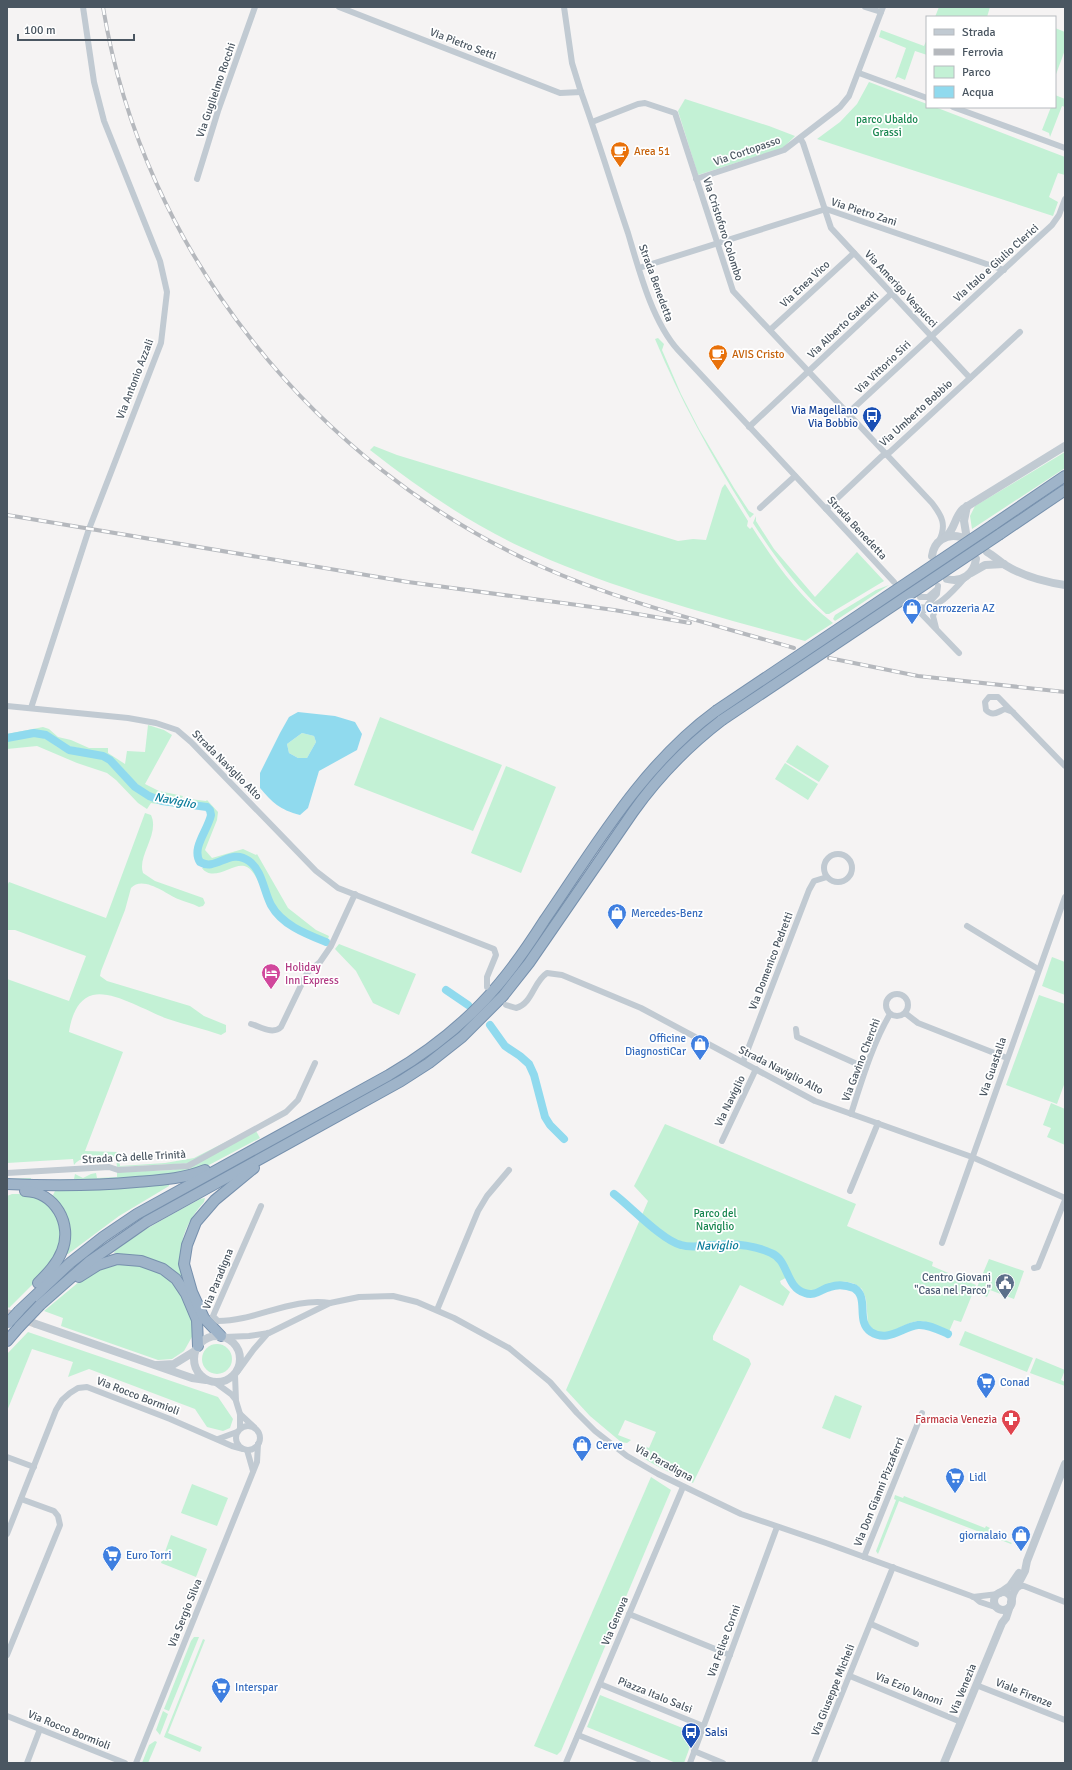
<svg xmlns="http://www.w3.org/2000/svg" width="1072" height="1770" font-family="Signika,sans-serif">
<rect width="100%" height="100%" fill="#f5f3f3"/>
<g fill="#c3f1d5">
<polygon points="939,7 990,7 987,17 935,17"/>
<polygon points="1055,28 1065,32 1065,50 1055,77"/>
<polygon points="881,30 924,46 927,39 927,55 915,51 905,80 898,77 895,79 906,48 879,37"/>
<polygon points="869,82 927,104 927,107 935,107 1065,157 1065,175 1058,173 1049,197 1058,202 1053,216 817,139 840,122 857,104"/>
<polygon points="1055,95 1065,99 1065,107 1062,106 1050,137 1049,133 1042,130 1051,107 1055,107"/>
<polygon points="685,99 769,126 795,136 783,148 698,175 678,111"/>
<path d="M658,338L664,344L662,350L681,394L699,429L734,488L749,511L754,514L750,518C714,460 681,402 655,339Z"/>
<path d="M374,446L397,455L678,541L693,539L706,540L722,488L725,484L748,521L747,526L750,529L752,527C775,563 799,597 833,623L805,641C709,614 611,589 521,547C466,521 417,487 370,450Z"/>
<polygon points="1065,452 1065,468 972,529 970,516 975,506"/>
<path d="M756,516V521L774,549L815,597L857,552L884,581L829,614H826C796,586 775,557 753,523Z"/>
<polygon points="889,585 835,621 833,619 835,615 876,590"/>
<polygon points="380,717 502,765 473,831 354,785"/>
<path d="M148,725L164,730L172,735L145,784L159,791L183,796L182,798L206,801L207,800L218,812L217,820L205,850L212,858L243,849L256,855L257,854L288,908L316,930L329,936L328,939C311,933 291,927 279,913C265,898 265,863 245,856C230,850 218,865 203,861C189,843 228,821 207,804L152,796L135,782L112,757L102,753L69,746L48,733L30,732L7,736V734L43,727L49,729L58,737L71,740L89,748H108V753L125,764L127,751L145,752Z"/>
<polygon points="302,733 314,736 316,742 307,758 298,758 289,753 287,744"/>
<path d="M33,736C47,735 53,746 65,751C77,757 92,754 104,760C122,769 131,791 150,800C163,806 176,803 190,805L189,807L184,808L151,803L147,809L138,803L116,780L107,773L77,763L37,746L7,749V741Z"/>
<polygon points="797,745 829,766 819,782 786,762"/>
<polygon points="785,763 818,784 808,800 775,779"/>
<polygon points="506,766 556,787 521,873 471,853"/>
<path d="M145,813L151,815C160,834 137,856 143,873L155,881L203,898L205,903L203,906L199,907C192,903 185,902 178,899C166,894 143,875 131,888L125,910L101,971L100,976L107,981L190,1006L204,1016L226,1025V1032L221,1035C204,1029 186,1025 168,1019C148,1012 113,990 93,995C77,999 71,1018 69,1032L123,1052L85,1151L118,1152L120,1166L165,1163L194,1158L269,1120L192,1163L117,1167L116,1157L95,1158V1162C85,1163 83,1154 74,1165L73,1159L7,1163V979L69,1001L86,956L15,930H7V886L9,882L106,918Z"/>
<path d="M231,859C250,857 256,872 262,888C258,881 254,871 247,867C235,860 214,884 202,868C214,869 220,861 231,859Z"/>
<polygon points="339,944 416,974 399,1015 373,1003 356,971 335,949"/>
<polygon points="1052,957 1065,962 1065,995 1042,986"/>
<polygon points="1039,995 1065,1004 1065,1082 1057,1104 1006,1085"/>
<polygon points="1051,1103 1065,1109 1065,1145 1047,1137 1051,1128 1043,1125"/>
<path d="M665,1124L856,1204L847,1226L933,1262L932,1266L976,1285L961,1322L954,1320L948,1334C940,1328 930,1322 920,1321C902,1321 883,1346 868,1323L866,1299L862,1289C834,1264 807,1314 791,1275L780,1281L781,1284L790,1292L783,1306L740,1285L713,1336V1340L749,1359L751,1364L693,1483C682,1478 643,1461 637,1452C635,1449 636,1446 637,1443L649,1448L656,1432L625,1420L618,1435L631,1440L627,1443L621,1442L590,1416L566,1390L648,1201L634,1186Z"/>
<polygon points="256,1131 260,1138 209,1165 193,1171 119,1181 7,1182 7,1176 8,1179 31,1178 31,1181 74,1179 75,1174 83,1178 91,1174 96,1173 97,1178 117,1177 117,1172 173,1170"/>
<polygon points="169,1183 169,1186 119,1216 68,1254 66,1254 53,1195 55,1191"/>
<polygon points="12,1194 26,1194 49,1202 61,1223 60,1251 40,1277 9,1308 7,1306 7,1196"/>
<path d="M205,1198L204,1202C184,1224 177,1246 182,1276L181,1278L114,1253L115,1251C141,1230 171,1215 200,1199Z"/>
<polygon points="989,1259 1024,1271 1014,1299 990,1290 987,1297 975,1292"/>
<polygon points="117,1263 148,1266 168,1278 179,1289 192,1320 193,1335 184,1351 172,1359 158,1360 61,1326 63,1318 44,1311 80,1281 96,1271"/>
<polygon points="965,1331 1033,1358 1027,1372 959,1345"/>
<polygon points="28,1332 218,1397 233,1419 230,1428 223,1431 207,1427 195,1409 89,1369 68,1377 73,1362 32,1349 7,1411 7,1354"/>
<circle cx="217" cy="1359" r="15"/>
<polygon points="1036,1358 1065,1370 1061,1380 1065,1382 1065,1386 1030,1373"/>
<polygon points="835,1395 862,1406 850,1439 822,1428"/>
<polygon points="651,1477 671,1490 561,1751 557,1755 534,1746"/>
<polygon points="192,1484 228,1498 217,1526 181,1513"/>
<polygon points="895,1495 903,1498 904,1496 985,1528 986,1526 992,1529 990,1534 1012,1543 1011,1544 899,1501 878,1554 876,1551 896,1500 894,1499"/>
<polygon points="171,1535 207,1549 196,1577 161,1563"/>
<polygon points="194,1637 199,1637 169,1711 164,1709 191,1641"/>
<polygon points="203,1639 205,1640 168,1733 202,1747 200,1752 164,1737"/>
<polygon points="600,1695 695,1733 684,1763 676,1763 587,1727"/>
<polygon points="163,1711 168,1714 160,1735 156,1730"/>
<polygon points="155,1741 157,1742 148,1763 142,1763 149,1745"/>
</g>
<path fill="#90daee" fill-rule="evenodd" d="M298,712L335,716L355,722L362,734L357,750L319,771L308,808L300,815C280,810 272,802 260,788V773L280,733L289,717ZM302,733L314,736L316,742L307,758H298L289,753L287,744Z"/>
<g fill="none" stroke-linecap="round" stroke-linejoin="round">
<g stroke="#90daee" stroke-width="8">
<path d="M7,738L34,733L46,735L69,750L103,756L110,760L135,787L149,796L162,801L207,807L210,810L211,815C208,830 191,848 200,862C216,872 230,847 249,861C262,870 264,892 271,905C282,925 306,934 326,942"/>
<polyline points="446,990 468,1005"/>
<polyline points="490,1025 505,1046 520,1056 529,1064 534,1075 545,1117 550,1125 564,1139"/>
<path d="M614,1194C630,1206 663,1241 681,1245C691,1248 702,1246 711,1245C732,1243 752,1244 771,1253C789,1260 785,1287 805,1293C815,1297 821,1289 830,1287C838,1284 846,1285 854,1288C870,1298 855,1321 871,1332C888,1343 902,1327 918,1325C928,1324 939,1330 948,1334"/>
</g>
<polyline stroke="#caccce" stroke-width="8" stroke-dasharray="8 4" stroke-linecap="butt" points="7,1313 36,1324"/>
<defs>
<g id="trunk">
<polyline points="993,525 1065,476"/>
<polyline points="1000,534 1065,490"/>
<path d="M7,1184C50,1186 93,1186 136,1182C160,1180 183,1179 205,1170"/>
<path d="M25,1191C55,1192 73,1224 62,1251C57,1264 47,1274 38,1283"/>
<polyline points="79,1277 98,1265 117,1259 141,1261 163,1269 176,1279 186,1294 197,1320 198,1346"/>
<path d="M40,1305L90,1261L146,1222L401,1081L429,1063L462,1037L503,996L529,963L633,812C658,777 688,746 722,720"/>
<path d="M19,1311L70,1263L103,1237L137,1214L389,1075C430,1051 467,1022 498,985C515,965 530,943 544,921C595,847 642,765 716,711"/>
<polyline points="221,1336 204,1318 192,1292 184,1264 187,1245 196,1222 215,1200 254,1168"/>
<polyline points="7,1341 19,1327"/>
</g>
</defs>
<use href="#trunk" stroke="#7690ad" stroke-width="12"/>
<g stroke="#c1cad2" stroke-width="6">
<polyline points="339,7 560,93 581,92"/>
<path d="M564,7L572,63L581,92C598,139 612,186 628,233C639,270 652,321 678,350L894,582"/>
<polyline points="865,7 881,12"/>
<polyline points="859,73 927,98"/>
<polyline points="953,107 1065,148"/>
<path d="M592,122L638,104L645,103L675,113L733,291L932,503C942,516 947,525 939,541"/>
<polyline points="800,138 803,143 831,228 970,378"/>
<polyline points="197,179 218,111 255,7"/>
<polyline points="696,179 784,150 840,107 849,96 883,7"/>
<polyline points="639,268 826,209 1004,270"/>
<polyline points="770,330 854,253"/>
<polyline points="847,414 1052,225 1059,215 1065,199"/>
<polyline points="749,427 892,293"/>
<polyline points="760,508 795,476"/>
<polyline points="826,509 882,456 890,452 1020,332"/>
<polyline points="920,597 928,597 936,590"/>
<polyline points="911,603 959,653"/>
<path d="M916,606C936,614 953,590 965,578"/>
<polyline points="925,610 928,604 937,594 938,586"/>
<polyline points="936,628 933,616 937,605"/>
<polyline points="7,706 128,718 156,723 177,730 191,742 316,871 338,888 494,949 496,955 487,977 487,987"/>
<polyline points="31,708 89,529 161,343 167,292 160,261 104,121 94,82 83,7"/>
<path d="M1013,712L1005,709C997,712 993,717 986,710L985,702L989,697H998L1065,766"/>
<circle cx="838" cy="868" r="14"/>
<polyline points="967,926 1038,969"/>
<circle cx="897" cy="1005" r="11"/>
<path d="M506,1005L516,1008C533,1003 533,982 547,973L562,975L641,1008L815,1101L972,1157L1065,1198"/>
<polyline points="905,1013 918,1023 1007,1058"/>
<path d="M251,1024C261,1027 273,1035 281,1027L307,973L320,962L331,946L355,894"/>
<polyline points="796,1029 797,1037 866,1068"/>
<polyline points="743,1062 809,890 814,881 827,877"/>
<path d="M851,1114C862,1080 872,1045 890,1014"/>
<polyline points="722,1141 756,1069"/>
<polyline points="7,1173 109,1167 118,1170 188,1166 286,1112 298,1100 315,1063"/>
<polyline points="850,1191 878,1123"/>
<path d="M261,1206L213,1316L218,1321C256,1321 292,1297 330,1303"/>
<polyline points="942,1243 1065,897"/>
<polyline points="1034,1268 1038,1267 1065,1200"/>
<polyline points="437,1310 478,1211 487,1196 509,1170"/>
<polyline points="225,1337 249,1336 269,1333 330,1303 359,1297 393,1296 417,1302 454,1318 509,1348 550,1382 577,1413 595,1431 627,1456 658,1474 741,1514 826,1543 974,1597 980,1602 998,1608"/>
<polyline points="238,1371 254,1349 268,1333"/>
<polyline points="235,1375 236,1401 240,1414 240,1428"/>
<polyline points="216,1383 231,1394 235,1399"/>
<polyline points="240,1414 254,1427"/>
<circle cx="248" cy="1438" r="12"/>
<polyline points="218,1439 237,1432"/>
<polyline points="247,1450 253,1471"/>
<polyline points="7,1457 34,1467"/>
<polyline points="7,1534 56,1410 62,1400 70,1393 78,1388 87,1387 170,1419 232,1446 243,1449"/>
<polyline points="864,1557 922,1413"/>
<polyline points="1016,1589 1021,1586 1024,1586 1065,1602"/>
<polyline points="973,1597 998,1594"/>
<polyline points="629,1614 730,1655"/>
<polyline points="871,1624 916,1644"/>
<polyline points="7,1655 60,1525 58,1516 54,1511 21,1499"/>
<polyline points="850,1676 961,1722"/>
<polyline points="600,1684 703,1726"/>
<polyline points="976,1685 1065,1720"/>
<polyline points="7,1716 125,1763"/>
<polyline points="578,1735 648,1763"/>
<polyline points="694,1751 723,1763"/>
<polyline points="27,1763 40,1729"/>
<polyline points="136,1763 257,1462 258,1444"/>
<polyline points="566,1763 683,1487"/>
<polyline points="690,1763 777,1527"/>
<polyline points="814,1763 893,1567"/>
</g>
<g stroke="#c1cad2" stroke-width="8">
<polyline points="966,533 964,521 967,506"/>
<path d="M944,538C955,531 954,517 963,509L1065,446"/>
<path d="M987,552C994,556 999,561 1005,565C1023,576 1044,582 1065,585"/>
<path d="M932,556C934,541 946,533 961,537"/>
<polyline points="971,573 985,565 1004,564"/>
<path d="M947,579C962,583 974,574 976,559"/>
<polyline points="36,1324 192,1378 206,1380"/>
<circle cx="217" cy="1359" r="23"/>
<polyline points="157,1365 174,1364 195,1351"/>
<circle cx="1003" cy="1601" r="9"/>
<polyline points="1000,1593 1010,1586 1019,1573"/>
<polyline points="1011,1602 1013,1594 1025,1571 1027,1561 1065,1464"/>
<polyline points="944,1763 1002,1623 1006,1618 1010,1606"/>
</g>
<use href="#trunk" stroke="#9fb4c9" stroke-width="10"/>
<defs>
<g id="rail">
<path d="M103,7C143,252 315,465 540,566C621,602 709,623 794,648"/>
<polyline points="7,515 408,582 614,610 690,623"/>
<polyline points="829,658 918,676 1065,692"/>
</g>
</defs>
<use href="#rail" stroke="#b5b8bd" stroke-width="4"/>
<use href="#rail" stroke="#fff" stroke-width="2.5" stroke-dasharray="8" stroke-linecap="butt"/>
<defs>
<g id="trunk-bridge">
<polyline points="716,711 993,525"/>
<polyline points="722,720 1000,534"/>
<polyline points="8,1323 19,1311"/>
<polyline points="19,1327 40,1305"/>
</g>
</defs>
<use href="#trunk-bridge" stroke="#7690ad" stroke-width="12" stroke-linecap="butt"/>
<use href="#trunk-bridge" stroke="#9fb4c9" stroke-width="10"/>
</g>
<defs>
<symbol id="cafe-pin" viewBox="-11 -11 22 30"><path d="M0 17L-7.5 6A9.5 9.5 0 1 1 7.5 6Z" fill="#e8710a" stroke="#fff"/><path d="M-5.5-4.5H6V0H3Q3 3.5 0 3.5H-2.5Q-5.5 3.5-5.5 0ZM3-3.2v2h1.7v-2ZM-6 4.5H4V6H-6Z" fill="#fff"/></symbol>
<symbol id="bus-pin" viewBox="-11 -11 22 30"><path d="M0 17L-7.5 6A9.5 9.5 0 1 1 7.5 6Z" fill="#1a4fb4" stroke="#fff"/><path d="M-5-6H5V4H4V6H2V4H-2V6H-4V4H-5ZM-3.5-4V0h7V-4ZM-3.5 1.2v1.5H-2V1.2ZM2 1.2v1.5H3.5V1.2Z" fill="#fff"/></symbol>
<symbol id="shop-pin" viewBox="-11 -11 22 30"><path d="M0 17L-7.5 6A9.5 9.5 0 1 1 7.5 6Z" fill="#3f7fe0" stroke="#fff"/><path d="M-5-2.5h2.3a2.7 3.5 0 0 1 5.4 0H5L5.5 6h-11ZM-1.5-2.5h3a1.5 2.3 0 0 0-3 0Z" fill="#fff"/></symbol>
<symbol id="hotel-pin" viewBox="-11 -11 22 30"><path d="M0 17L-7.5 6A9.5 9.5 0 1 1 7.5 6Z" fill="#d1479c" stroke="#fff"/><path d="M-6-4.5h1.5V1H6V5H4.5V3h-9V5H-6ZM-4 0a1.8 1.8 0 1 1 3.6 0ZM.5 0V-2.5h3Q6-2.5 6 0Z" fill="#fff"/></symbol>
<symbol id="civic-pin" viewBox="-11 -11 22 30"><path d="M0 17L-7.5 6A9.5 9.5 0 1 1 7.5 6Z" fill="#5c6f8a" stroke="#fff"/><path d="M-.6-6.5H3V-4.5H.6V-3L4-1V1h2V6H-6V1h2V-1L-.6-3ZM-1.2 2.5V6h2.4V2.5Z" fill="#fff"/></symbol>
<symbol id="supermarket-pin" viewBox="-11 -11 22 30"><path d="M0 17L-7.5 6A9.5 9.5 0 1 1 7.5 6Z" fill="#3f7fe0" stroke="#fff"/><path d="M-6-5.5h2.5l.6 2H6L4.5 2H-2.5L-4.4-4H-6ZM-1.5 3.2a1.3 1.3 0 1 0 .1 0ZM3 3.2a1.3 1.3 0 1 0 .1 0Z" fill="#fff"/></symbol>
<symbol id="pharmacy-pin" viewBox="-11 -11 22 30"><path d="M0 17L-7.5 6A9.5 9.5 0 1 1 7.5 6Z" fill="#e0444e" stroke="#fff"/><path d="M-2-6h4v4h4v4h-4v4h-4v-4h-4v-4h4Z" fill="#fff"/></symbol>
</defs>
<g fill-rule="evenodd">
<use href="#cafe-pin" x="609" y="140" width="22" height="30"/>
<use href="#cafe-pin" x="707" y="343" width="22" height="30"/>
<use href="#bus-pin" x="861" y="405" width="22" height="30"/>
<use href="#shop-pin" x="901" y="597" width="22" height="30"/>
<use href="#shop-pin" x="606" y="902" width="22" height="30"/>
<use href="#hotel-pin" x="260" y="962" width="22" height="30"/>
<use href="#shop-pin" x="689" y="1033" width="22" height="30"/>
<use href="#civic-pin" x="994" y="1272" width="22" height="30"/>
<use href="#supermarket-pin" x="975" y="1371" width="22" height="30"/>
<use href="#pharmacy-pin" x="1000" y="1408" width="22" height="30"/>
<use href="#shop-pin" x="571" y="1434" width="22" height="30"/>
<use href="#supermarket-pin" x="944" y="1466" width="22" height="30"/>
<use href="#shop-pin" x="1010" y="1524" width="22" height="30"/>
<use href="#supermarket-pin" x="101" y="1544" width="22" height="30"/>
<use href="#supermarket-pin" x="210" y="1676" width="22" height="30"/>
<use href="#bus-pin" x="680" y="1721" width="22" height="30"/>
</g>
<g text-anchor="middle" dominant-baseline="central" stroke-width="3.5" stroke-linejoin="round" paint-order="stroke">
<g font-size="11" fill="#4a5661" stroke="#fff">
<text transform="translate(463 44) rotate(21)">Via Pietro Setti</text>
<text transform="translate(216 90) rotate(-71)">Via Guglielmo Rocchi</text>
<text transform="translate(747 151) rotate(-19)">Via Cortopasso</text>
<text transform="translate(864 212) rotate(18)">Via Pietro Zani</text>
<text transform="translate(723 229) rotate(72)">Via Cristoforo Colombo</text>
<text transform="translate(996 263) rotate(-42)">Via Italo e Giulio Clerici</text>
<text transform="translate(656 283) rotate(70)">Strada Benedetta</text>
<text transform="translate(805 284) rotate(-43)">Via Enea Vico</text>
<text transform="translate(901 289) rotate(47)">Via Amerigo Vespucci</text>
<text transform="translate(843 325) rotate(-43)">Via Alberto Galeotti</text>
<text transform="translate(883 367) rotate(-43)">Via Vittorio Siri</text>
<text transform="translate(135 379) rotate(-69)">Via Antonio Azzali</text>
<text transform="translate(916 413) rotate(-42)">Via Umberto Bobbio</text>
<text transform="translate(857 528) rotate(47)">Strada Benedetta</text>
<text transform="translate(227 765) rotate(45)">Strada Naviglio Alto</text>
<text transform="translate(771 961) rotate(-69)">Via Domenico Pedretti</text>
<text transform="translate(861 1060) rotate(-69)">Via Gavino Cherchi</text>
<text transform="translate(993 1067) rotate(-71)">Via Guastalla</text>
<text transform="translate(781 1070) rotate(27)">Strada Naviglio Alto</text>
<text transform="translate(730 1101) rotate(-64)">Via Naviglio</text>
<text transform="translate(134 1157) rotate(-3)">Strada Cà delle Trinità</text>
<text transform="translate(218 1279) rotate(-68)">Via Paradigna</text>
<text transform="translate(138 1396) rotate(21)">Via Rocco Bormioli</text>
<text transform="translate(664 1463) rotate(29)">Via Paradigna</text>
<text transform="translate(879 1492) rotate(-68)">Via Don Gianni Pizzaferri</text>
<text transform="translate(185 1613) rotate(-68)">Via Sergio Silva</text>
<text transform="translate(615 1621) rotate(-67)">Via Genova</text>
<text transform="translate(724 1641) rotate(-70)">Via Felice Corini</text>
<text transform="translate(909 1689) rotate(22)">Via Ezio Vanoni</text>
<text transform="translate(963 1689) rotate(-68)">Via Venezia</text>
<text transform="translate(833 1690) rotate(-68)">Via Giuseppe Micheli</text>
<text transform="translate(1024 1693) rotate(22)">Viale Firenze</text>
<text transform="translate(655 1695) rotate(22)">Piazza Italo Salsi</text>
<text transform="translate(69 1730) rotate(22)">Via Rocco Bormioli</text>
</g>
<g font-size="11" fill="#17864f" stroke="#fff">
<text x="887" y="119">parco Ubaldo<tspan x="887" dy="13">Grassi</tspan></text>
<text x="715" y="1213">Parco del<tspan x="715" dy="13">Naviglio</tspan></text>
</g>
<g font-size="11" fill="#c56008" stroke="#fff" text-anchor="start">
<text x="634" y="151">Area 51</text>
<text x="732" y="354">AVIS Cristo</text>
</g>
<g font-size="11" fill="#164399" stroke="#fff" text-anchor="end">
<text x="858" y="410">Via Magellano<tspan x="858" dy="13">Via Bobbio</tspan></text>
<text x="705" y="1732" text-anchor="start">Salsi</text>
</g>
<g font-size="11" fill="#366cbe" stroke="#fff" text-anchor="start">
<text x="926" y="608">Carrozzeria AZ</text>
<text x="631" y="913">Mercedes-Benz</text>
<text x="686" y="1038" text-anchor="end">Officine<tspan x="686" dy="13">DiagnostiCar</tspan></text>
<text x="1000" y="1382">Conad</text>
<text x="596" y="1445">Cerve</text>
<text x="969" y="1477">Lidl</text>
<text x="1007" y="1535" text-anchor="end">giornalaio</text>
<text x="126" y="1555">Euro Torri</text>
<text x="235" y="1687">Interspar</text>
</g>
<g font-size="11" fill="#b23c85" stroke="#fff" text-anchor="start">
<text x="285" y="967">Holiday<tspan x="285" dy="13">Inn Express</tspan></text>
</g>
<g font-size="11" fill="#4e5e75" stroke="#fff" text-anchor="end">
<text x="991" y="1277">Centro Giovani<tspan x="991" dy="13">"Casa nel Parco"</tspan></text>
</g>
<g font-size="11" fill="#be3a42" stroke="#fff" text-anchor="end">
<text x="997" y="1419">Farmacia Venezia</text>
</g>
<g font-size="12" font-style="italic" fill="#0c7c9b" stroke="#fff">
<text transform="translate(175 801) rotate(11)">Naviglio</text>
<text transform="translate(717 1246) rotate(-1)">Naviglio</text>
</g>
</g>
<rect width="1072" height="1770" fill="none" stroke="#4a5661" stroke-width="16"/>
<rect x="926" y="16" width="130" height="92" fill="#ffffff" stroke="#b7bbc0"/>
<rect x="934" y="29" width="20" height="6" fill="#c1cad2" stroke="#b7bbc0"/>
<text x="962" y="36" font-size="12" fill="#4a5661">Strada</text>
<rect x="934" y="49" width="20" height="6" fill="#b5b8bd" stroke="#b7bbc0"/>
<text x="962" y="56" font-size="12" fill="#4a5661">Ferrovia</text>
<rect x="934" y="66" width="20" height="12" fill="#c3f1d5" stroke="#b7bbc0"/>
<text x="962" y="76" font-size="12" fill="#4a5661">Parco</text>
<rect x="934" y="86" width="20" height="12" fill="#90daee" stroke="#b7bbc0"/>
<text x="962" y="96" font-size="12" fill="#4a5661">Acqua</text>
<path d="M18 34v6h116v-6" fill="none" stroke="#4a5661" stroke-width="2"/>
<text x="24" y="34" font-size="12" fill="#4a5661" stroke="#ffffff" stroke-width="3" paint-order="stroke">100 m</text>
</svg>
